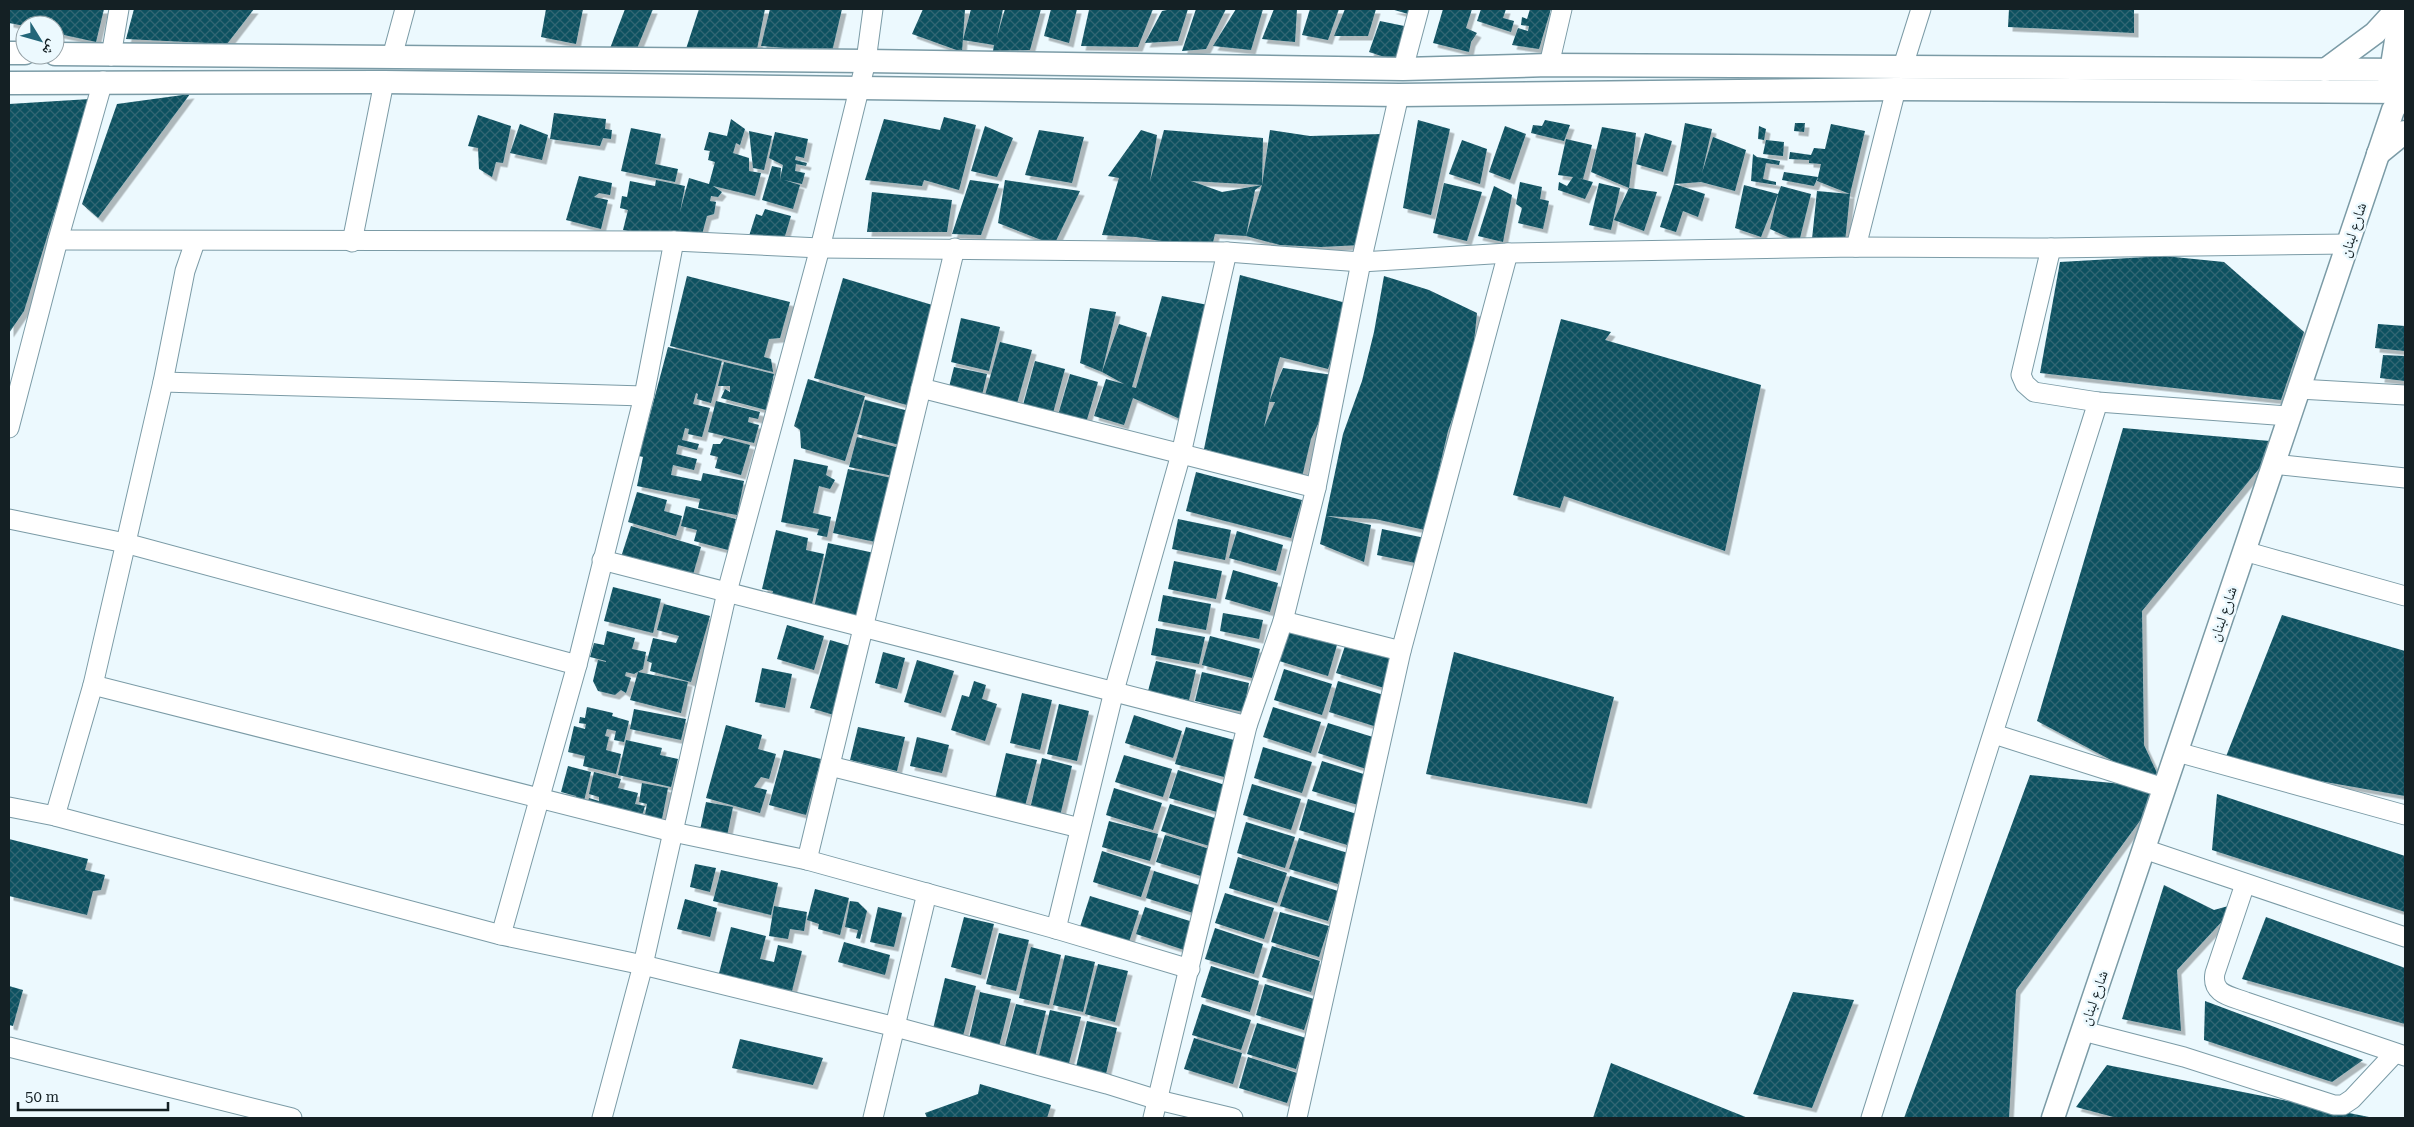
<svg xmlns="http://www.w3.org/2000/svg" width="2414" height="1127" font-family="'Roboto Serif','Noto Naskh Arabic',serif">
<defs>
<pattern id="building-cross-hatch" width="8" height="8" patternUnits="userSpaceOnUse" patternTransform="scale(1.25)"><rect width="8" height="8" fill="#0f5161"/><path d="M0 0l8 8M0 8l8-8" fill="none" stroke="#316673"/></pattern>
<filter id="shadow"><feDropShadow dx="4.5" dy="4.5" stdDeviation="0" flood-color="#0004"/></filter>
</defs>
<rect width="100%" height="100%" fill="#ecf9fe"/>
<g fill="url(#building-cross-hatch)" fill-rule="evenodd" filter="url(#shadow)">
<polygon points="9,9 104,9 96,42 55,33 55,25 25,26 9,23"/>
<polygon points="134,9 254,9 227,44 126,39"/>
<polygon points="546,9 583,9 576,44 541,37"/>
<polygon points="625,9 653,9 636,51 609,51"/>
<polygon points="699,9 765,9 757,49 685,52"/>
<polygon points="770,9 842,9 832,52 761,46"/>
<polygon points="923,9 965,9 962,52 912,34"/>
<polygon points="971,9 1003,9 997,37 1005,9 1041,9 1030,50 993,51 994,45 963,40"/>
<polygon points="1051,9 1077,9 1069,43 1044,36"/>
<polygon points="1115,9 1153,9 1138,47 1081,46 1089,10"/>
<polygon points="1172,9 1188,9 1178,41 1145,43 1162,11"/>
<polygon points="1196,9 1226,9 1206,49 1182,51"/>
<polygon points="1236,9 1263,9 1251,50 1213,46"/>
<polygon points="1274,9 1297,9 1295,42 1262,39"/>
<polygon points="1310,9 1339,9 1328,40 1302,35"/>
<polygon points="1345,9 1376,9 1368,36 1334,36"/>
<polygon points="1391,9 1409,9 1408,14"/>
<polygon points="1443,9 1472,9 1466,28 1477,33 1471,42 1469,52 1433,43"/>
<polygon points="1481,9 1506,9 1503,18 1514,21 1511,32 1477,21"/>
<polygon points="1530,9 1551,9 1539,49 1512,45 1518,28 1528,31 1529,26 1521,25 1522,17 1527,19"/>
<polygon points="2009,9 2134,9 2134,33 2008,27"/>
<polygon points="1380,21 1409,27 1397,61 1369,52"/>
<polygon points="190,94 98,218 82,204 117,104"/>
<polygon points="90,99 24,311 9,333 9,104"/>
<polygon points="554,113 606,119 605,129 612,130 611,139 603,138 600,146 550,139"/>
<polygon points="478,115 511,126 503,163 496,162 492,177 479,169 478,148 468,146"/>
<polygon points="944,117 976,125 959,190 924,180 922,186 865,180 884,119 940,130"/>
<polygon points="731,119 745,129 740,145 736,143 733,153 749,158 749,171 761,173 755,196 713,186 722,192 718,197 711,196 710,201 716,202 714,214 707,216 701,238 676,232 674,240 623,230 628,210 620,208 622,196 627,197 630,181 655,186 656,180 685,186 680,212 689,178 709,184 715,162 708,160 710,151 704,150 709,132 727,136"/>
<polygon points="1418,120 1450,129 1431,215 1403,208"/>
<polygon points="1545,120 1570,125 1564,141 1531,133 1533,125 1542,126"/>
<polygon points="1685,123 1712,129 1702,173 1713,137 1746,150 1735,191 1701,182 1674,184 1705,194 1698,217 1683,211 1676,232 1660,227 1674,184"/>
<polygon points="1795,123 1805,123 1804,132 1794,131"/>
<polygon points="520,124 548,135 542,160 510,153"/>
<polygon points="1831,124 1865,131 1850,194 1845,242 1812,239 1817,191 1850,194 1817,181 1818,177 1814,186 1782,180 1784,172 1818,177 1821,164 1809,163 1809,160 1789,159 1790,152 1811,155 1814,148 1825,149"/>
<polygon points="985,126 1013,138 997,177 971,171"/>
<polygon points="1505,126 1526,134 1510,180 1489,172"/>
<polygon points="1759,126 1766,129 1764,140 1758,139"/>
<polygon points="1602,127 1636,133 1629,188 1591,172"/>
<polygon points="631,128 661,134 655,164 678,169 675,182 621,171"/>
<polygon points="1039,130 1084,137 1072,183 1025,175"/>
<path d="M1141,130L1157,135L1150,181L1164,130L1263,138L1262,185L1270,130L1310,136L1382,134L1361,245L1321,247L1280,245L1246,236L1215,234L1213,242L1173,243L1136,237L1102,235L1119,178L1108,176ZM1191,181L1262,185L1246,236L1255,190L1262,185L1222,192Z"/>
<polygon points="749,131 772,136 764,170 753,168"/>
<polygon points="775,132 808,139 804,158 796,156 795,160 807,163 806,166 796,164 795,171 805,173 802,184 784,180 800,185 793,209 762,200 772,166 781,168 780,180 783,165 769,158"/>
<polygon points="1645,133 1672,141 1663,172 1636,164"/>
<polygon points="1566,139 1592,145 1583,179 1578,178 1593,182 1585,199 1558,190 1559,182 1567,186 1573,177 1558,175"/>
<polygon points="1462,140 1487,149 1480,184 1449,174"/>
<polygon points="1766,140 1784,142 1783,156 1763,154"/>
<polygon points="1753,154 1757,157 1780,161 1779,165 1766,163 1763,179 1776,182 1776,185 1751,181"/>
<polygon points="579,176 612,183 610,195 599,193 594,197 608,200 601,229 566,220"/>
<polygon points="970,180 999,184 981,235 952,234"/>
<polygon points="1005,180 1080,191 1054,245 998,223"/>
<polygon points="1520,182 1542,187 1540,199 1549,201 1543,229 1518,223 1522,208 1516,204"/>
<polygon points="1444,183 1482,192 1467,241 1433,233"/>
<polygon points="1599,183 1620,188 1611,230 1589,225"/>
<polygon points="1744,185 1778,194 1781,186 1811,194 1799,242 1770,229 1778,194 1761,237 1735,228"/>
<polygon points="1494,186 1512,195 1503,242 1478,236"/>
<polygon points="1629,188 1657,192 1644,231 1614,220"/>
<polygon points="872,192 952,200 947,232 867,232"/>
<polygon points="765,209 791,216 782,246 749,236 756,214 762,216"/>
<polygon points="2164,256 2224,262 2304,332 2281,400 2040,373 2060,262"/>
<polygon points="1240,275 1350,304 1328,369 1280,357 1276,370 1264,427 1275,402 1269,402 1283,368 1333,375 1325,409 1311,439 1302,477 1204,449"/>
<polygon points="687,276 790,302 780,338 769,339 764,357 771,359 773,372 670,346"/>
<polygon points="1384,276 1429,290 1477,313 1472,362 1448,431 1425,530 1375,519 1327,516 1371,525 1364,562 1320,544 1343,434 1362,381 1374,332"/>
<polygon points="843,278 939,307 910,406 814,378"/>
<polygon points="1162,296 1208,305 1180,419 1133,398 1124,425 1094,416 1106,379 1124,384 1102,372 1119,324 1147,333 1132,387 1136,388"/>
<polygon points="1090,308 1116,312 1102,372 1080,363"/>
<polygon points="961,318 1000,327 989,371 951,362"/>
<polygon points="1561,319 1611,332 1605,340 1761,385 1725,551 1564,496 1560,508 1513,495"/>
<polygon points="2378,324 2405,326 2405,351 2375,348"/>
<polygon points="1000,342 1032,350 1016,407 984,399"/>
<polygon points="668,347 722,361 711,403 697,399 698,394 696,393 693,404 710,408 702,437 688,434 689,429 685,428 682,440 699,444 697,450 678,445 676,454 697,459 694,470 673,465 671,475 701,481 703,473 744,481 737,515 698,508 700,499 637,486 643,457 639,456"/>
<polygon points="2383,355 2405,356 2405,381 2380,378"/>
<polygon points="1035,361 1065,369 1053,413 1023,405"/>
<polygon points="724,362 774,374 766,410 721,398 725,389 730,392 730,386 718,386"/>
<polygon points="954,367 987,374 982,395 949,387"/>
<polygon points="1070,374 1098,382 1086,423 1058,415"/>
<polygon points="808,379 865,396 845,461 801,448 800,430 794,426"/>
<polygon points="865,400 913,412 907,447 857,434"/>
<polygon points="716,401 760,412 758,419 749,417 748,422 759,425 754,443 708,432"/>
<polygon points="2123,428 2281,442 2142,611 2144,745 2164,788 2037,721"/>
<polygon points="857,437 904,449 898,477 849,467"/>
<polygon points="724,438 750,445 741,475 715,468 718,457 710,455 713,444 720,444"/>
<polygon points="794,459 828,466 826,475 835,480 830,489 819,486 813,513 831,517 827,537 817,535 819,529 781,522"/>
<polygon points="848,469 897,479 880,543 833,533"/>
<polygon points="1196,472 1302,500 1291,538 1186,511"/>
<polygon points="637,492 667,500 664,511 682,516 676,536 628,522"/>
<polygon points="686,506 736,519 728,550 694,541 697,530 681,526"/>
<polygon points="1178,519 1231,530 1225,560 1172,549"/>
<polygon points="631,526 701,547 692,578 621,557"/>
<polygon points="1382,529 1425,538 1420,564 1377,555"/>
<polygon points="776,530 808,538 806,550 824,554 811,608 771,599 773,591 762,589"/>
<polygon points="1237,531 1283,545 1276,571 1229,558"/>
<polygon points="828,543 879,554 863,625 814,608"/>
<polygon points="1174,561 1222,571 1216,599 1168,589"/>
<polygon points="1233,570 1278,583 1270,612 1225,599"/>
<polygon points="613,587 661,599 653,633 604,621"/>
<polygon points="1163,595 1211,604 1206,630 1158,621"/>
<polygon points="664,604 710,616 691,682 650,671 652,663 647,661 653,638 676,643 679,636 657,630"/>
<polygon points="1223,613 1263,620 1259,639 1220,631"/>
<polygon points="2282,615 2405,651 2405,796 2223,764"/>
<polygon points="787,625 824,636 814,670 777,659"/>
<polygon points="1156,628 1205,637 1199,664 1151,655"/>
<polygon points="1289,630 1337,645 1328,676 1279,661"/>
<polygon points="607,631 635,638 632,649 646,652 643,669 634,674 626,672 625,676 631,678 626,693 621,690 615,695 598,691 593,681 598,660 606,662 606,661 590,657 594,643 604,645"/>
<polygon points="1210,636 1260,649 1252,678 1202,665"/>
<polygon points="830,640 854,647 834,715 810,708"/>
<polygon points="1346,643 1394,658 1384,688 1336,673"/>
<polygon points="883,652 905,658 897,689 875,683"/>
<polygon points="1454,652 1614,697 1587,804 1426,774"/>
<polygon points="917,660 954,671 941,713 904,702"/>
<polygon points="1156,661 1196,670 1189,700 1148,691"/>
<polygon points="762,668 792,674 785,708 755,702"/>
<polygon points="1284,669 1332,684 1322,715 1274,700"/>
<polygon points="638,672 688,682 681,713 630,700"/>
<polygon points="1202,672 1249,683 1243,712 1195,701"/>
<polygon points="974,681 986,685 982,699 997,704 985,741 951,730 962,695 969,697"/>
<polygon points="1338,681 1387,696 1377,727 1329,712"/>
<polygon points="1022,693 1052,700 1040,750 1010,743"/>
<polygon points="1059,704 1089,711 1077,761 1047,754"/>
<polygon points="587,707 613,713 612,716 629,721 624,742 614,740 616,731 607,729 605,736 609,737 606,750 621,754 616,774 583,766 585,756 568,752 574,726 585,729 586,724 579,723 580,717 585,718"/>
<polygon points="1273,707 1321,722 1311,753 1263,737"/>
<polygon points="634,709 686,719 681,740 630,729"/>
<polygon points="1134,715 1182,731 1173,758 1125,743"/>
<polygon points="1328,723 1376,738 1366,769 1318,753"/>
<polygon points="726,725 762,735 758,749 776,754 769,779 761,777 754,787 767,790 760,813 706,798"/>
<polygon points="858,727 905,737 897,771 850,760"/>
<polygon points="1186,727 1234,740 1224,777 1175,764"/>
<polygon points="917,737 949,745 942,773 910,766"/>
<polygon points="626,740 662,748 660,755 678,759 671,787 618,775"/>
<polygon points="1263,747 1312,762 1302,793 1254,778"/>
<polygon points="784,750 821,759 806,815 769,805"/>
<polygon points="1006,753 1037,760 1024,810 994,803"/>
<polygon points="1124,755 1172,769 1163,797 1115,782"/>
<polygon points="1042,758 1072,766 1060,816 1030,809"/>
<polygon points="1322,761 1370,776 1361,806 1312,791"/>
<polygon points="568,766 591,772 583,805 573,806 576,796 561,792"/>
<polygon points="1178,770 1225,785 1217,812 1169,798"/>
<polygon points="594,772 621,779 618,788 638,793 635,804 645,806 641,819 587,805 589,798 599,801 599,797 589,794"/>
<polygon points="2030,775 2164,788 2016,990 2009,1118 1904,1118"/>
<polygon points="642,783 668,788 661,824 644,820 647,804 639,802"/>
<polygon points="1252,784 1301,799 1291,830 1243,815"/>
<polygon points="1114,788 1162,803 1153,830 1106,815"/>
<polygon points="2217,794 2405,856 2405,912 2212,850"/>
<polygon points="1308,799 1357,814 1347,845 1299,830"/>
<polygon points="706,802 733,807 727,836 700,830"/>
<polygon points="1170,804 1218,819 1209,846 1161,831"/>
<polygon points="1109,821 1158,834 1150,861 1102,847"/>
<polygon points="1246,822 1295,837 1285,868 1237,853"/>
<polygon points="1165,835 1213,850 1204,877 1156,862"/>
<polygon points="1299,838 1348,853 1338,884 1289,869"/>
<polygon points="9,839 88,859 85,870 105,875 101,890 93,891 87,915 9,896"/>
<polygon points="1102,851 1151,867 1141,897 1093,882"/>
<polygon points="1238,857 1287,873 1277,903 1229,888"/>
<polygon points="695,864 716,868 710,892 690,887"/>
<polygon points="721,870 778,883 771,915 713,901"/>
<polygon points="1154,871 1202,886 1193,913 1146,898"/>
<polygon points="1290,876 1338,891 1328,921 1280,906"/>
<polygon points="2164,885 2214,910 2239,903 2177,970 2181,1031 2122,1019"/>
<polygon points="815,889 849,898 840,935 818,929 819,924 807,920"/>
<polygon points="1225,893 1274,908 1264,939 1215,923"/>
<polygon points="1090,896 1139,911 1129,942 1080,927"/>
<polygon points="685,899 717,908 710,937 677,929"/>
<polygon points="850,901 858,902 867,911 860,939 856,938 858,930 845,927"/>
<polygon points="774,906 807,912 804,931 790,929 788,939 769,936"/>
<polygon points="878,907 902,913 894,947 870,942"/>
<polygon points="1145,907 1193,922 1184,950 1136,934"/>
<polygon points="1280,912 1329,926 1319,957 1271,942"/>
<polygon points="964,917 994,924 981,975 951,967"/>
<polygon points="2266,917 2405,968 2405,1024 2242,979"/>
<polygon points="731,927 766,936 760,959 774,962 778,945 802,951 790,999 717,981"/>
<polygon points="1215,928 1263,944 1254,974 1205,959"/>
<polygon points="999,933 1029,940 1016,991 986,984"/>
<polygon points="844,942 890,955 885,975 838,962"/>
<polygon points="1272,946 1320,961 1311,992 1262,977"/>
<polygon points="1031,947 1061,955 1049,1005 1019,998"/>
<polygon points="1065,955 1095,962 1083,1012 1053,1005"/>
<polygon points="1098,964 1128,971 1115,1022 1085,1014"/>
<polygon points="1211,966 1259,981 1250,1012 1201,997"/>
<polygon points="945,978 976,986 963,1036 933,1029"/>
<polygon points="1265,984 1314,999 1304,1030 1256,1015"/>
<polygon points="9,986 23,990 13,1026 9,1025"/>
<polygon points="980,992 1011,999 998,1050 968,1043"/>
<polygon points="1793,992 1854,1000 1812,1108 1753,1094"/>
<polygon points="2205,1001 2363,1060 2332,1082 2204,1040"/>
<polygon points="1016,1004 1046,1011 1034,1061 1003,1054"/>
<polygon points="1202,1004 1251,1020 1241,1050 1192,1035"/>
<polygon points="1050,1010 1081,1017 1068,1067 1038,1060"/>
<polygon points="1087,1021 1117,1028 1105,1078 1075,1071"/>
<polygon points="1257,1023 1306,1038 1296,1069 1247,1054"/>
<polygon points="1194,1038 1242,1053 1233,1084 1184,1069"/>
<polygon points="740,1039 823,1058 813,1085 732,1068"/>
<polygon points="1248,1057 1297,1073 1287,1103 1239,1088"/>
<polygon points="1611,1063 1748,1118 1593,1118"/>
<polygon points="2107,1065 2369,1117 2369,1118 2117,1118 2076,1107"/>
<polygon points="980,1084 1051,1105 1047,1118 927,1118 925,1113 978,1094"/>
</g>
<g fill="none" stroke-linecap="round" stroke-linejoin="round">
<defs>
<g id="minor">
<polyline points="111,56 119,9"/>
<polyline points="392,57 405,9"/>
<polyline points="1549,65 1562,9"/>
<polyline points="1903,66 1921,9"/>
<polyline points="1403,69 1419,9"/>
<polyline points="58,240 674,241 820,248 1227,252 1361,262 1508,253 1856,247 2051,248 2348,244"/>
<polyline points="352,242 384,82"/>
<polyline points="1856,247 1896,89"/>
<polyline points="2051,248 2021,375 2025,384 2034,392 2098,402 2289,416"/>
<polyline points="163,382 644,396"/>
<polyline points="921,388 1316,488"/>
<polyline points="2299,389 2405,395"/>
<polyline points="9,428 58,240 103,81"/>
<polyline points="2273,464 2405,478"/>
<polyline points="9,519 125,543 577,665"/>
<polyline points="2244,551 2405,596"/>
<polyline points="602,560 1247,726"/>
<polyline points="1283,621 1401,651"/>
<polyline points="93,685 673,832 807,860 1056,929 1190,969"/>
<polyline points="1994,734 2164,788"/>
<polyline points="2177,752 2405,815"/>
<polyline points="830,766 1080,828"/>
<polyline points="9,807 55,816 501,935 643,965 896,1027 1107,1084 1158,1100 1233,1118"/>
<polyline points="55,816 93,685 163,382 185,271 195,242"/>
<polyline points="2144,849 2405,937"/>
<polyline points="807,860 955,248"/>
<path d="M2245,884L2215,973C2211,994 2230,996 2246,1002L2405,1056"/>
<polyline points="1056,929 1114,691 1181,454 1227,252"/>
<polyline points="501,935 577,665 644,396 674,241"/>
<polyline points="2083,1031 2184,1057 2334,1105 2343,1105 2352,1099 2395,1053"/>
<polyline points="9,1047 292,1118"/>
<polyline points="602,1118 643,965 727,592 820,248 866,61 873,9"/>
<polyline points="873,1118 927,893"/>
<polyline points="1153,1118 1247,726 1283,621 1316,488 1361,262 1399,95"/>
<polyline points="1297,1118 1401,651 1508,253"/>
<polyline points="1871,1118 2098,402"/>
</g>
<g id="tertiary">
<polyline points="9,53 25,53"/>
<polyline points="55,54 866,61 1403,69 1549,65 2405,70"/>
<polyline points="2325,70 2375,33 2397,9"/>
<polyline points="9,83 384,82 1399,95 1896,89 2405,92"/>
<polyline points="2389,84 2401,9"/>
<polyline points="2378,154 2405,132"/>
<polyline points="2053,1118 2393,110 2405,92"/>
</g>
</defs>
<use href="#minor" stroke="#7b9ba6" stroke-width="21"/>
<use href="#tertiary" stroke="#7b9ba6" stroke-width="25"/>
<use href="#minor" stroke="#fff" stroke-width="19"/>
<use href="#tertiary" stroke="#fff" stroke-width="22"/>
</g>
<g text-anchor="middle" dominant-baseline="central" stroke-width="5" stroke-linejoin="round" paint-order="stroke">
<g font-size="15" fill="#142024" stroke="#ecf9fe">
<text transform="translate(2353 230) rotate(-72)">شارع لبنان</text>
<text transform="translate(2223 614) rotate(-71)">شارع لبنان</text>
<text transform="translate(2094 998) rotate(-71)">شارع لبنان</text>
</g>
</g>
<rect width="2414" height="1127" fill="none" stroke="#142024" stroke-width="20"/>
<g transform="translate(40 40) rotate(127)"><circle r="24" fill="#ecf9fe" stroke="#96a2a7"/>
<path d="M0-4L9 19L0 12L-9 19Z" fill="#236679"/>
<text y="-8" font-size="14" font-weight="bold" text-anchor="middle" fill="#142024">ش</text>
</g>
<path d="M18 1102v8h150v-8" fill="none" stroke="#142024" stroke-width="2.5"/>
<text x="25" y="1102" font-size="15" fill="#142024" stroke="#ecf9fe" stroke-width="4" paint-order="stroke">50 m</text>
</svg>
